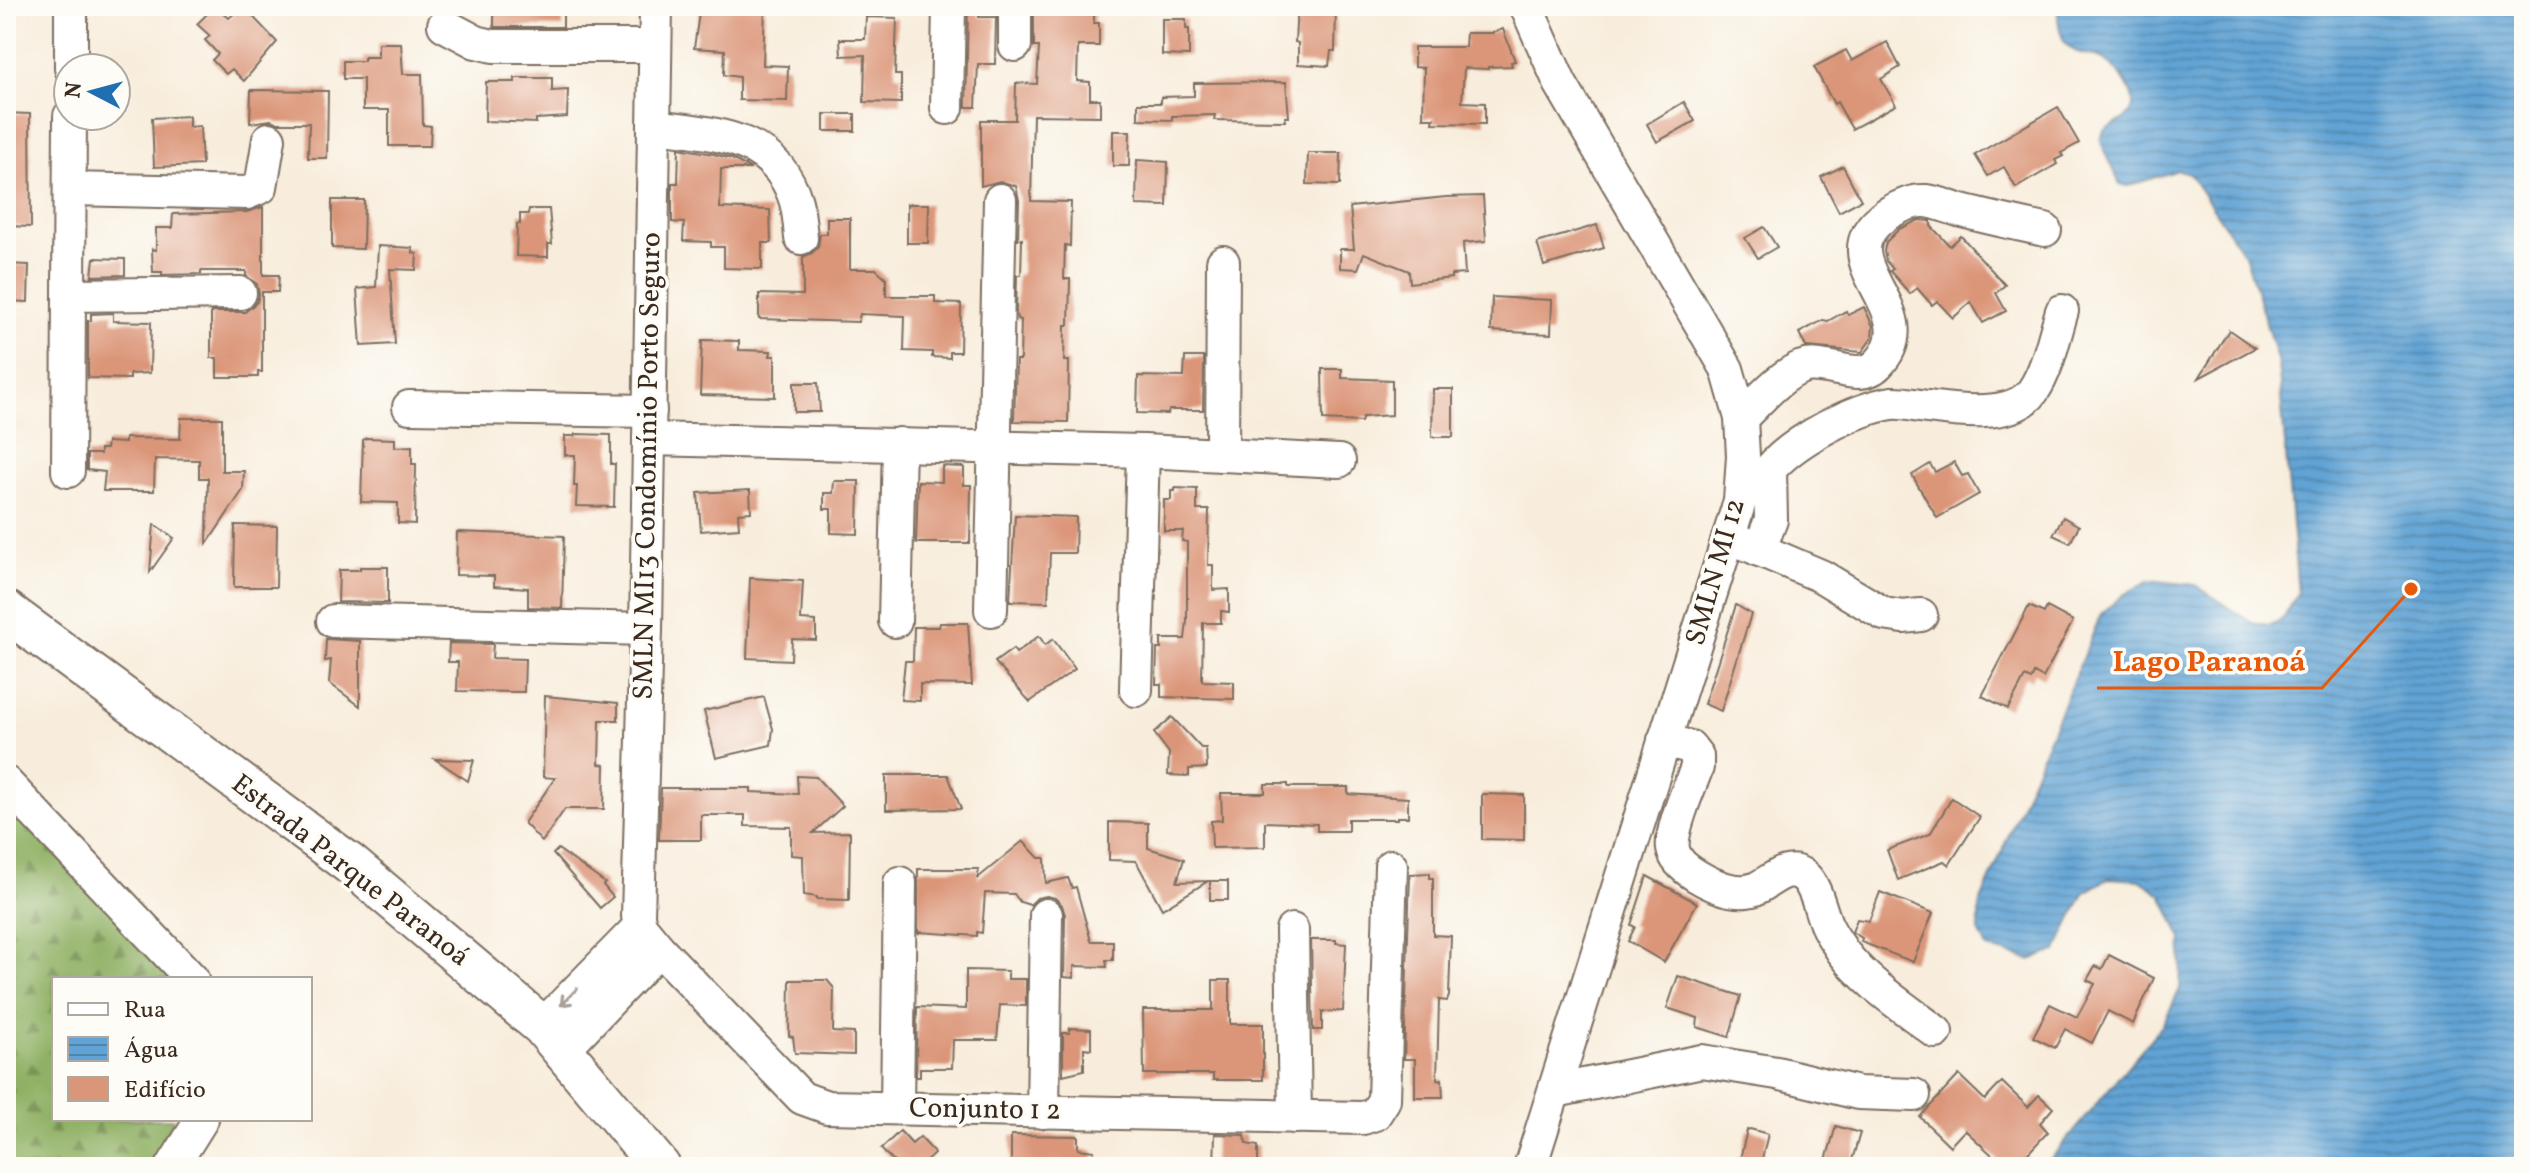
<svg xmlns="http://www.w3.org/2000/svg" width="2530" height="1173" font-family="Vollkorn,serif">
<defs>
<pattern id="forest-firs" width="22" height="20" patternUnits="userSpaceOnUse" patternTransform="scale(2)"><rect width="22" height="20" fill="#90b165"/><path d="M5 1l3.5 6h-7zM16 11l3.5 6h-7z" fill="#779053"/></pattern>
<pattern id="water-rules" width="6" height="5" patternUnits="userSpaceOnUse" patternTransform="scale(2)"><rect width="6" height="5" fill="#60a3d4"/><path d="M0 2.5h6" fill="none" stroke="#5085ab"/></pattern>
</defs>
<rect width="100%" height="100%" fill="#fdfcf7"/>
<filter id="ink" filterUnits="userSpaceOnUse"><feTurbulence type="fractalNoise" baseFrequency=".0125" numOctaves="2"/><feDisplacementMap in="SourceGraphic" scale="16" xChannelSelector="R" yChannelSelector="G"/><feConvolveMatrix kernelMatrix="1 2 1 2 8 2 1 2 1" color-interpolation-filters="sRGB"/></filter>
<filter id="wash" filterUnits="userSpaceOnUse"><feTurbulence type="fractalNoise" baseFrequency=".006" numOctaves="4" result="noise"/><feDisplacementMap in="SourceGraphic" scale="32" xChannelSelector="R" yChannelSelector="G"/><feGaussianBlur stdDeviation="1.8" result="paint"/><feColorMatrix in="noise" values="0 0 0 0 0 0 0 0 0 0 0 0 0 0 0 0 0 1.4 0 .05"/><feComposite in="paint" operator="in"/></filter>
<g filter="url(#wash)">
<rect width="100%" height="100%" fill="#f8eddc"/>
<polygon fill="url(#forest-firs)" stroke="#666e42" stroke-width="2" points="6,804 184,979 54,979 54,1119 174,1119 150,1167 6,1167"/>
<path fill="url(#water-rules)" stroke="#4e6679" stroke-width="2" d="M2058,6H2524V1167H2044L2163,1024L2180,989L2182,939L2162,895L2140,880L2109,878L2084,893L2056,951L2030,960L1987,948L1979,931V906L2101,614L2123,595L2150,580L2195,585L2253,623L2270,625L2283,619L2298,593L2278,363L2246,257L2189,173L2178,170L2128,186L2120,184L2105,153L2101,140L2104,130C2112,125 2125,121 2130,113C2142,97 2114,62 2099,57C2089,54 2078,55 2069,47C2059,38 2057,18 2058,6Z"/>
<g id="blocks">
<g fill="#db9679">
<polygon points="215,6 229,18 243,6 277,42 244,81 232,69 226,74 212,60 218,54 205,40 210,36 197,24"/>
<polygon points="514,6 563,6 563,27 494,27 494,11 514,12"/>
<polygon points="700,6 765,6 763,65 788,66 787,101 739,100 739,77 724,75 725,50 694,48"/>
<polygon points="968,6 979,6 979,17 996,17 995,64 978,64 976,107 966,107"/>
<polygon points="1043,6 1094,8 1094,23 1099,23 1099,46 1078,46 1077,81 1090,82 1090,99 1100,99 1100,116 1033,115 1031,201 1071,202 1070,246 1065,245 1064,279 1070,279 1069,325 1065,325 1064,361 1069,361 1068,422 1014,421 1016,360 1020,360 1021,320 1017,319 1016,314 1017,275 1021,275 1022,239 1018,239 1019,200 1016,186 1000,181 981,186 981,120 1015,120 1016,83 1037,84 1039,47 1034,47 1034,9 1043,9"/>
<polygon points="1297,7 1336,7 1335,51 1331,51 1329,66 1298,64 1298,43 1295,42"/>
<polygon points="866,17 897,18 895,75 901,75 901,103 864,102 865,55 841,56 840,39 865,39"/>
<polygon points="1162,19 1186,19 1186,29 1189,29 1189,56 1162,55"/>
<polygon points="1503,29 1515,61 1511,62 1512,66 1488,67 1488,69 1464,68 1462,102 1485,103 1485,124 1433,123 1434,118 1423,118 1424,68 1414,67 1414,47 1465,47 1466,33 1492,33"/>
<polygon points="1887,42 1900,67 1881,79 1896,105 1852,129 1837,102 1834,104 1814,67 1846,50 1852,61"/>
<polygon points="378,43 401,43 403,74 422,74 423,125 431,126 430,146 389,146 389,110 363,110 363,79 343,79 343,61 364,61 364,57 378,57"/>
<polygon points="515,78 552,78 552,91 568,90 567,117 536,119 536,123 485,121 486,82 515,82"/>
<polygon points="1286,82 1289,117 1285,117 1285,121 1214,120 1215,115 1172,116 1172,120 1138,119 1138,103 1161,103 1161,97 1194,96 1194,83"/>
<polygon points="251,90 328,91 327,158 308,158 309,123 278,123 271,120 250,123"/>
<polygon points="1684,102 1695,121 1657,142 1647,124"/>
<polygon points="2058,107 2079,143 2061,153 2063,156 2055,160 2057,164 2016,188 2004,167 1988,176 1975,155"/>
<polygon points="6,113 30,114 31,227 6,226"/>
<rect x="824" y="114" width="31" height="17"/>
<polygon points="189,116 189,127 200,126 202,165 154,167 152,118"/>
<polygon points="1113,131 1130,131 1129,166 1113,166"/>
<polygon points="679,148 714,154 732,159 751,169 721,169 720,208 770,210 771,243 762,243 762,269 724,268 724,247 711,247 711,242 683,241 684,223 672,222 672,183 678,183"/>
<polygon points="1308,153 1341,153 1340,185 1307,184"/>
<polygon points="1137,160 1168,162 1167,206 1136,205"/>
<polygon points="1843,166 1861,200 1839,212 1821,177"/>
<polygon points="1483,196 1486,241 1463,243 1465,274 1451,275 1451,278 1410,283 1409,271 1364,253 1358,269 1340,268 1340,249 1354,249 1350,207 1446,197"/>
<polygon points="332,200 364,200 363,249 332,248"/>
<polygon points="907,204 929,204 928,243 907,243"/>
<polygon points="263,207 263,275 279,275 278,292 262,292 262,372 258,372 258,377 217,377 217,358 211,358 211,312 245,312 257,302 259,294 257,284 246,276 246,271 201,271 201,274 162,275 162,272 153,272 152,249 156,250 156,228 172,228 173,214 247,212"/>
<polygon points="529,209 549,209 552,244 548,244 548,257 516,256 517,224 520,224 520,214 528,214"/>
<polygon points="827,218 850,218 850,269 876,269 886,278 886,296 935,296 935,303 961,304 960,352 950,352 950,358 932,357 932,352 904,351 905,316 860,314 858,322 759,319 759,294 803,295 803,257 812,253 818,247 820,234 827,234"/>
<polygon points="1919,220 1931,221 1931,226 1950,246 1961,236 2005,285 1996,293 2006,311 1983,323 1971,302 1953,318 1937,301 1932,305 1917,288 1910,294 1890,271 1893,269 1886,261 1884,251 1886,242 1899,229"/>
<polygon points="1597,225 1604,248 1544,266 1537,243"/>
<polygon points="1764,227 1777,247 1758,258 1745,238"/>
<polygon points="378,246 413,248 413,253 417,254 416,270 390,269 395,344 361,346 357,289 376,287"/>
<polygon points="94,258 125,259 125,275 92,276"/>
<polygon points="6,264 29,265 28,302 6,301"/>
<polygon points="1492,297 1552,300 1551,334 1491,331"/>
<polygon points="1864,307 1873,326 1872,338 1862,352 1806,347 1799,333 1823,320 1828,321 1846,311 1848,315"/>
<polygon points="113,313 113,321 151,322 150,373 130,374 130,379 88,378 88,321 91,321 91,314"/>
<polygon points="2229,330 2255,348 2199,378"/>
<polygon points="702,340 739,341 739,350 771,351 770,356 775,356 775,397 700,395"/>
<polygon points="1185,357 1204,357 1203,410 1169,410 1168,414 1137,413 1138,376 1184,377"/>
<polygon points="1322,369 1342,369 1342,378 1392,380 1392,415 1363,417 1361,422 1323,420"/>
<polygon points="794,383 818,383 820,412 794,412"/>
<polygon points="1433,389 1453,389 1453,437 1432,437"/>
<polygon points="181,418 222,418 222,471 244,471 243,490 207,544 208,478 199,478 199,460 155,459 154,491 103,491 105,472 87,470 87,454 100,454 100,449 106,449 107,442 125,443 125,438 180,439"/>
<polygon points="575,434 611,435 611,464 615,464 614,507 576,506 577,486 574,486 575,455 565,455 565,436 575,436"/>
<polygon points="366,438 395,439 395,447 412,446 412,464 416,464 415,524 398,523 398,503 361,502 363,440"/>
<polygon points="1954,462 1962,476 1968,474 1979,494 1937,518 1912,475 1930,464 1935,472"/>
<polygon points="942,466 964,467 964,485 971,485 970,543 916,543 918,481 942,482"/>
<polygon points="834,481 859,481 858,534 831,533 831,509 824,509 824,493 833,493"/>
<polygon points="1175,488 1197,489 1197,510 1209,510 1208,565 1213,565 1213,590 1229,589 1229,612 1221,611 1221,623 1203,623 1202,681 1234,682 1234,699 1161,697 1161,684 1156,684 1157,649 1161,649 1161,639 1185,639 1187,621 1187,542 1182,541 1183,531 1164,531 1164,500 1171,500 1171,491 1175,491"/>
<polygon points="750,490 751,512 738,513 739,528 701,531 698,493"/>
<polygon points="1015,515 1076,517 1075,553 1050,553 1048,602 1010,601"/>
<polygon points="2063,517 2079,526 2070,543 2053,535"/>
<polygon points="154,524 174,538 150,572"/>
<polygon points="235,525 277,526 276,587 234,587"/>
<polygon points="457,532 564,536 562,608 528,607 528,588 494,586 494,576 456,575"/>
<polygon points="360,567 388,567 388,603 338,602 339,570 360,570"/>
<polygon points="750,578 803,581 801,620 816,621 816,640 792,639 791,660 747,658"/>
<polygon points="1736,605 1751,614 1721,711 1704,704"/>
<polygon points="2029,606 2044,613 2047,607 2073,621 2043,678 2034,673 2031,680 2025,677 2008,709 1982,696"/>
<polygon points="940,623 968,623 972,685 920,684 920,701 901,700 905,661 913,661 914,627 939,627"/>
<polygon points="1039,636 1045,645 1053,639 1075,669 1030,702 995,662 1013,649 1016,653"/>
<polygon points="326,639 360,641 360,706 329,683 331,660 325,661"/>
<polygon points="449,643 493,644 492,658 525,659 524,692 457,691 458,662 448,662"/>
<polygon points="545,696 618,703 618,720 600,720 599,764 605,765 604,809 565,809 542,842 524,823 555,778 543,777"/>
<polygon points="764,697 773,729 771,745 716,758 704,711"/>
<polygon points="1172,717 1201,748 1206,748 1207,768 1189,769 1189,776 1168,775 1169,753 1154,733"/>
<polygon points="435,759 474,760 468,781"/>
<polygon points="886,775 948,775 961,809 886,810"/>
<polygon points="797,776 816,777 843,806 813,833 850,832 849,900 817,899 817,897 804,895 803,856 791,855 791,827 745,826 745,815 701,815 701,840 659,840 661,788 751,788 751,792 798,794"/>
<polygon points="1265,784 1288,784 1288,787 1348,787 1348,794 1408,798 1408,817 1397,817 1397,819 1348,819 1348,831 1317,831 1317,824 1265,822 1265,847 1212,848 1211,821 1222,820 1221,793 1265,793"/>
<polygon points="1482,794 1524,795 1524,840 1482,839"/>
<polygon points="1952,798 1980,817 1949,865 1944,861 1898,880 1887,850 1930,834"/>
<polygon points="1109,822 1148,823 1148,848 1184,859 1177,882 1208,881 1162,909 1136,861 1109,860"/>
<polygon points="1023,841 1039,858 1045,858 1046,883 1068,878 1072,888 1076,887 1091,941 1113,941 1113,960 1106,960 1107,967 1074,966 1074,978 1064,977 1065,915 1062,905 1055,898 1047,896 1037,898 1030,905 1020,902 1014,894 985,893 982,933 977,932 977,936 919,932 918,934 918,869 978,869 978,878"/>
<polygon points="558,849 605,883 603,885 613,897 600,908 553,854"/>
<polygon points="1430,873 1430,878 1433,878 1433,935 1451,936 1449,996 1447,1001 1439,1000 1437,1080 1442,1079 1443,1097 1415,1097 1415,1059 1404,1059 1410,874"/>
<polygon points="1647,876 1697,903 1664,962 1628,941 1635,927 1631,925"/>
<rect x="1210" y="881" width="18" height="19"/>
<polygon points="1880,892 1933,913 1913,962 1861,942 1862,938 1852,932 1857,919 1869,921"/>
<polygon points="1311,940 1336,940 1336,943 1346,944 1343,1011 1322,1012 1322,1030 1313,1030"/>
<polygon points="2109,955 2154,978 2133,1024 2108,1011 2092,1043 2065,1029 2055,1048 2033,1037 2050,1004 2077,1017 2095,984 2087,980 2095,966 2102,969"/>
<polygon points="966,970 1008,971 1008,979 1026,979 1026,1006 1000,1005 997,1040 953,1040 952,1068 920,1068 920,1077 916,1077 917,1007 966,1009"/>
<polygon points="1678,976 1741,996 1729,1037 1697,1027 1698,1018 1667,1008"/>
<polygon points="790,980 827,980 834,988 833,1032 854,1033 854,1055 795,1053 793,1037 789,1036"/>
<polygon points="1213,980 1230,980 1230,1024 1263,1024 1263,1080 1213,1080 1213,1074 1144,1074 1143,1010 1213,1010"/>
<polygon points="1070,1028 1091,1029 1091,1049 1084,1048 1084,1070 1063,1075 1063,1033 1069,1033"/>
<polygon points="1959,1075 1985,1100 2002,1082 2028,1107 2039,1095 2053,1108 2040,1123 2048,1132 2015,1167 2005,1167 1965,1130 1950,1146 1920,1117"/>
<polygon points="1836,1126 1860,1133 1850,1167 1824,1167"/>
<polygon points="1750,1129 1768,1134 1760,1167 1738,1167 1747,1130"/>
<polygon points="900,1131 912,1144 920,1137 933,1151 934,1154 920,1167 899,1167 881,1149"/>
<polygon points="1215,1134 1245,1135 1246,1144 1258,1146 1258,1167 1214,1167"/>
<polygon points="1011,1135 1078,1136 1078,1149 1094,1151 1093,1167 1011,1167"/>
</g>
</g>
</g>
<g filter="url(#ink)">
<use href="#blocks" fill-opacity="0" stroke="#7d6e60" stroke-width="2"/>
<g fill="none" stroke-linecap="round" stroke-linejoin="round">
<defs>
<g id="minor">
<polyline points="656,6 646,629 638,916 640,926 659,949 802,1098 827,1107 1363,1118 1375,1114 1384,1100 1391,866"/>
<polyline points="1526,6 1560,83 1727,369 1741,418 1743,456 1740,501 1530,1167"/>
<polyline points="444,25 476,42 493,46 655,46"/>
<polyline points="1015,45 1015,6"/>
<polyline points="71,68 71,6"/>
<polyline points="947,108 949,6"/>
<path d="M654,126C711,133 777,135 796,202C799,213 800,226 801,238"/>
<polyline points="70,189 247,193 261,187 269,139"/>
<polyline points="69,295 240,293"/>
<polyline points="409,407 650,411"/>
<path d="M1741,418C1758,402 1779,376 1802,367C1825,359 1859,384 1878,364C1931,309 1818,262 1887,214C1898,207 1913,200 1926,201C1938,202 1950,208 1962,211C1989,218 2017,224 2045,230"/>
<polyline points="649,439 1143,451 1339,461"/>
<polyline points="1222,455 1223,262"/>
<polyline points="68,471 70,116"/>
<polyline points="1739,541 1821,576 1884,614 1903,617 1921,615"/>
<path d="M1759,550L1771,520L1770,469C1795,440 1854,409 1892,403C1903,402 1917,406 1928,407C1957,411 2014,419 2033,391C2048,369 2054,337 2062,311"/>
<polyline points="991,610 1000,200"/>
<polyline points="333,621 646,629"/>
<polyline points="895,621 899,444"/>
<polyline points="1136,690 1143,451"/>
<path d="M1664,740L1690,747L1697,756V767C1690,787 1670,829 1673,849C1675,861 1687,870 1697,876C1712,885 1736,896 1755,889C1770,883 1787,862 1804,876C1817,887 1820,912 1827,926C1831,935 1838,944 1843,952C1867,984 1905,1008 1936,1032"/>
<polyline points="6,783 192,979"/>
<polyline points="1292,930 1295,1117"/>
<polyline points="542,1026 640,926"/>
<polyline points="563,1050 659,949"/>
<polyline points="1555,1091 1702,1061 1777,1073 1858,1093 1914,1095"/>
<polyline points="897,1108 900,883"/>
<polyline points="1043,1112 1046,915"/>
<polyline points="172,1167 202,1119"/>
</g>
<polyline id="major" points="6,611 350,864 542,1026 660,1167"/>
</defs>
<use href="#minor" stroke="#7d6e60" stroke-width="36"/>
<use href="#major" stroke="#7d6e60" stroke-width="44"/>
<use href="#minor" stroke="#fff" stroke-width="32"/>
<use href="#major" stroke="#fff" stroke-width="40"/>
</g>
<defs><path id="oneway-shaft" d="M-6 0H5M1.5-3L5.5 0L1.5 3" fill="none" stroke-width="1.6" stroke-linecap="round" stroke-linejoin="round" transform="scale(2)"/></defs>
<use stroke="#a79f9a" href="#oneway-shaft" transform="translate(569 997) rotate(134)"/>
</g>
<g text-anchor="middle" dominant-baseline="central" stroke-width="7" stroke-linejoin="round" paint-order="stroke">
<g font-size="28" fill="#3b2a1e" stroke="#fdfcf7">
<text transform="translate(648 466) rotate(-89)">SMLN MI13 Condomínio Porto Seguro</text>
<text transform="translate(1716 572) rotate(-74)">SMLN MI 12</text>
<text transform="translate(350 871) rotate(38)">Estrada Parque Paranoá</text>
<text transform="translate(985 1110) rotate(1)">Conjunto 1 2</text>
</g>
</g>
<path fill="none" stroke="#e8590c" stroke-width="3" d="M2411 589L2322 688H2097"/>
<circle fill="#e8590c" stroke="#fdfcf7" stroke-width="3" cx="2411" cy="589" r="8"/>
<g font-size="30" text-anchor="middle" font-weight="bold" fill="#e8590c" stroke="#fdfcf7" stroke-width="7" stroke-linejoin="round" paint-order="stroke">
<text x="2209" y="671">Lago Paranoá</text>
</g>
<rect width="2530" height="1173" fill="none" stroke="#fdfcf7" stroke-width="32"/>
<rect x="52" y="977" width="260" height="144" fill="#fdfcf7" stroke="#afa8a0" stroke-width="2"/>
<rect x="68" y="1003" width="40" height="12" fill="#ffffff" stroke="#afa8a0" stroke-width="2"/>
<text x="124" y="1017" font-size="24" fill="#3b2a1e">Rua</text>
<rect x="68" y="1037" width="40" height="24" fill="url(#water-rules)" stroke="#afa8a0" stroke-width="2"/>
<text x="124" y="1057" font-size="24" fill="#3b2a1e">Água</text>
<rect x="68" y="1077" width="40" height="24" fill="#db9679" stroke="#afa8a0" stroke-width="2"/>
<text x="124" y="1097" font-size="24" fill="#3b2a1e">Edifício</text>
<g transform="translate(92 92) rotate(276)"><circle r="38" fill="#fdfcf7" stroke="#afa8a0" stroke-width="2"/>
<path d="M0-6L14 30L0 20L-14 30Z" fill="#1f6fb2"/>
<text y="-12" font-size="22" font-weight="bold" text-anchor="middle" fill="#3b2a1e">N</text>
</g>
</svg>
